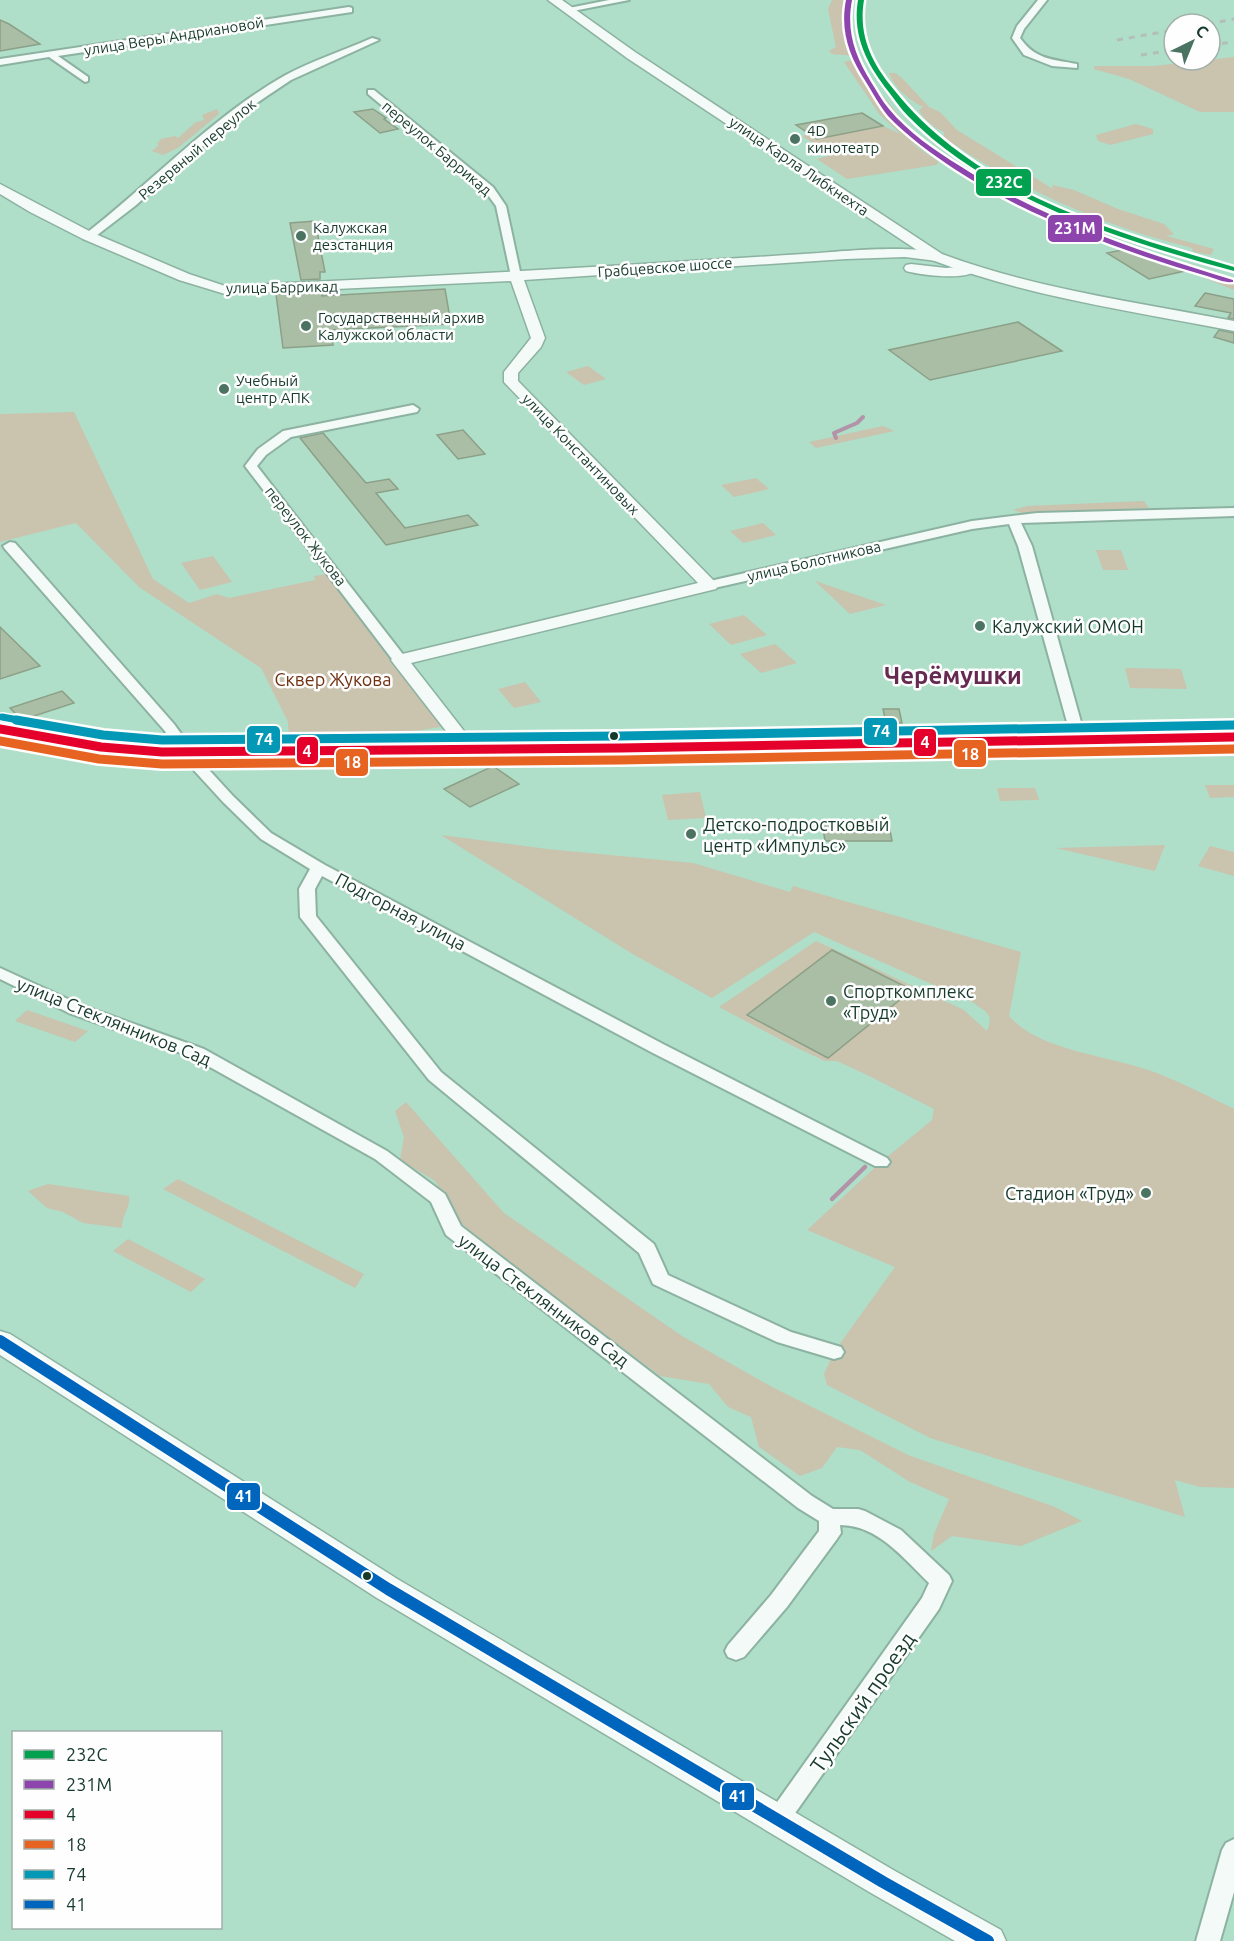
<svg xmlns="http://www.w3.org/2000/svg" width="1234" height="1941" font-family="Ubuntu,sans-serif">
<rect width="100%" height="100%" fill="#afdec9"/>
<g fill="#cac3ae">
<polygon points="832,0 854,0 846,18 856,56 832,54 829,51 836,47 828,9"/>
<polygon points="1234,57 1234,112 1200,112 1129,79 1094,69 1094,66 1154,66"/>
<polygon points="857,59 877,93 883,96 912,132 952,162 943,162 908,141 939,162 936,165 847,179 817,159 832,155 802,136 810,134 818,139 883,126 901,134 880,115 844,62"/>
<path d="M889,73H895L902,78L929,107L940,112L957,130L1053,189L1052,185L1074,190L1118,209L1164,224L1174,234L1167,236L1214,249L1211,255L1193,252L1192,248C1102,226 1020,189 944,138V132C933,127 925,121 919,110L923,107C909,100 894,88 889,73Z"/>
<polygon points="217,109 219,114 178,148 163,155 152,151 159,145 157,144 161,139 175,136 178,138 196,122 204,120 202,115"/>
<polygon points="1136,124 1153,129 1153,134 1110,145 1098,141 1096,135"/>
<polygon points="1126,246 1140,247 1162,258 1192,264 1218,275 1234,277 1234,290"/>
<polygon points="588,366 606,379 584,385 566,372"/>
<polygon points="74,412 153,579 189,603 217,594 229,598 315,580 314,576 328,574 445,726 372,739 289,738 288,722 261,668 139,587 76,523 0,542 0,414"/>
<polygon points="883,426 894,431 816,448 809,442"/>
<polygon points="756,478 769,489 734,497 721,485"/>
<polygon points="1144,501 1149,508 1023,513 1013,510 1027,506"/>
<polygon points="763,523 776,535 743,543 730,531"/>
<polygon points="1096,550 1121,550 1128,570 1103,570"/>
<polygon points="213,556 232,582 200,590 181,563"/>
<polygon points="815,581 886,605 850,614"/>
<polygon points="744,615 767,635 731,645 709,624"/>
<polygon points="775,644 797,663 761,673 740,654"/>
<polygon points="1125,668 1181,669 1187,689 1130,688"/>
<polygon points="525,682 541,702 514,708 498,689"/>
<polygon points="1205,785 1234,785 1234,797 1210,798"/>
<polygon points="997,788 1035,788 1039,800 1000,801"/>
<polygon points="700,792 706,818 668,820 662,795"/>
<path d="M441,835L547,849L693,863L790,892L793,886L1021,952L1009,1016C1041,1052 1110,1055 1154,1072C1181,1082 1208,1096 1234,1109V1488L1200,1487L1175,1480L1185,1517L930,1438L827,1385L824,1374L834,1352L895,1267L807,1230L881,1162L932,1120L934,1109L865,1074L837,1061H825L791,1045L719,1007L816,941L964,1010L987,1031C995,1013 985,1012 972,1002L814,932L712,998L631,953Z"/>
<polygon points="1165,845 1155,871 1056,848"/>
<polygon points="1210,846 1234,852 1234,876 1198,866"/>
<polygon points="27,1010 88,1031 75,1042 15,1021"/>
<polygon points="406,1102 504,1213 682,1336 772,1387 908,1455 1055,1507 1082,1521 1021,1546 952,1536 931,1551 934,1534 949,1499 910,1482 860,1450 837,1447 822,1468 800,1476 759,1447 751,1417 728,1407 709,1384 660,1376 510,1264 461,1223 435,1181 400,1160 404,1137 395,1111"/>
<polygon points="178,1179 364,1274 355,1288 163,1189"/>
<path d="M48,1184L129,1196C131,1207 121,1216 122,1228L83,1223L63,1212L47,1208L28,1191Z"/>
<polygon points="128,1239 205,1279 191,1292 113,1251"/>
</g>
<g fill="none" stroke-linecap="round" stroke-linejoin="round">
<polyline stroke="#b293a7" stroke-width="4" points="836,438 834,433 857,423 863,417"/>
<polyline stroke="#b293a7" stroke-width="4.5" points="832,1199 865,1167"/>
</g>
<g fill="#aabea6" stroke="#8ca088" stroke-width="1.5">
<polygon points="0,20 9,24 40,44 0,51"/>
<polygon points="373,109 386,118 384,119 398,129 380,133 354,112"/>
<polygon points="862,113 883,126 817,139 796,125"/>
<polygon points="315,221 325,272 320,272 320,279 301,280 290,223"/>
<polygon points="1127,249 1185,271 1149,279 1107,253"/>
<polygon points="445,289 451,324 331,330 333,345 283,348 276,294 322,292 322,296"/>
<polygon points="1205,293 1234,299 1234,319 1228,318 1231,313 1195,306"/>
<polygon points="1018,322 1062,351 930,380 889,350"/>
<polygon points="1219,330 1234,333 1234,343 1214,337"/>
<polygon points="463,430 485,454 458,459 437,435"/>
<polygon points="323,433 366,483 389,479 398,489 376,493 405,528 468,515 478,525 386,545 300,438"/>
<polygon points="0,627 40,666 0,679"/>
<polygon points="62,691 74,703 22,720 10,708"/>
<polygon points="883,709 899,709 902,723 886,723"/>
<polygon points="493,766 519,784 470,807 444,789"/>
<polygon points="888,820 892,841 825,841 822,821"/>
<polygon points="832,950 912,990 828,1058 747,1015"/>
</g>
<g fill="none" stroke-linecap="round" stroke-linejoin="round">
<defs>
<g id="minor">
<polygon points="609,0 629,0 568,12 564,9"/>
<path d="M1038,0H1047L1024,29L1020,38C1036,60 1052,59 1077,64V68L1052,66L1024,55L1012,38L1017,26Z"/>
<polygon points="349,7 352,8 352,12 58,56 88,77 88,81 85,82 49,57 0,65 0,59"/>
<path d="M372,38L379,40L291,80L267,96L231,121L135,206L92,239H84V235C150,184 212,117 284,76C311,61 343,51 372,38Z"/>
<polygon points="368,90 374,90 493,187 506,206 521,276 520,278 516,279 511,276 496,206 485,191 368,94"/>
<polygon points="413,405 419,409 417,412 291,437 266,455 257,466 405,657 407,660 405,663 395,663 245,466 258,449 283,431"/>
<polygon points="1234,508 1234,516 1021,523 1032,546 1086,740 1079,744 1072,740 1018,546 1009,524 972,529 710,589 703,585 710,581 972,521 1037,513"/>
<polygon points="10,542 15,543 174,724 200,760 233,796 271,833 325,865 663,1044 887,1158 890,1162 887,1166 875,1166 651,1052 322,876 315,889 316,916 441,1072 654,1244 668,1275 791,1332 841,1347 844,1352 841,1357 834,1359 777,1342 653,1284 639,1253 429,1080 300,917 299,889 310,869 261,839 223,802 190,766 164,730 5,549 3,546"/>
<path d="M0,968L81,1005L204,1049L387,1151L445,1194L461,1226L812,1496L833,1509H858L865,1511L901,1530L949,1575L952,1581L939,1609L786,1826L778,1829L770,1826L766,1819L770,1812L922,1598L929,1583C904,1559 878,1525 840,1525L841,1533L837,1539L787,1607L744,1657L736,1660L728,1657L725,1651L728,1645L771,1595L819,1531V1521L798,1508L446,1235L431,1202L375,1159L192,1057L69,1013L0,979Z"/>
<polygon points="1234,1839 1234,1892 1220,1941 1196,1941 1222,1850 1226,1843"/>
</g>
<g id="tertiary">
<path d="M0,184L93,233L189,274L225,286C423,277 621,266 819,253C841,251 931,243 944,257L937,261L905,257L846,259L524,280L545,338L541,347L518,373V381L718,585L716,589L411,663L471,740V749L469,753H455L453,749V740L394,664L391,660L394,656L698,583L504,382V372L531,338L511,281L225,294L179,280L83,239L30,212L0,194Z"/>
<path d="M911,264L946,268L970,266L977,270C966,281 921,275 906,271L904,268L906,265Z"/>
</g>
<g id="secondary">
<path d="M548,0H562L635,52L942,254C1036,289 1136,302 1234,321V331C1132,311 1029,297 932,260L627,58Z"/>
<polygon points="0,1331 10,1334 399,1580 895,1871 1001,1930 1006,1941 955,1941 871,1893 377,1598 0,1355"/>
</g>
<polygon id="primary" points="0,722 101,740 162,745 620,741 1234,730 1234,744 620,755 162,759 101,754 0,736"/>
</defs>
<use href="#minor" stroke="#8cb2a1" stroke-width="4"/>
<use href="#tertiary" stroke="#8cb2a1" stroke-width="3"/>
<use href="#secondary" stroke="#8cb2a1" stroke-width="3"/>
<use href="#primary" stroke="#94aba9" stroke-width="3"/>
<use href="#minor" fill="#f3faf7" fill-rule="evenodd"/>
<use href="#tertiary" fill="#f3faf7" fill-rule="evenodd"/>
<use href="#secondary" fill="#f3faf7" fill-rule="evenodd"/>
<use href="#primary" fill="#e4ebec" fill-rule="evenodd"/>
<g stroke="#b2bfb9" stroke-width="3" stroke-dasharray="6 6" stroke-linecap="butt">
<polyline points="1208,24 1234,19"/>
<polyline points="1117,40 1174,30"/>
<polyline points="1210,45 1234,42"/>
<polyline points="1141,55 1174,50"/>
</g>
<defs>
<polyline id="bus-1" points="0,729 101,747 162,752 620,748 1234,737"/>
<polyline id="bus-2" points="0,741 99,759 162,764 620,760 1234,749"/>
<polyline id="bus-3-far1" points="2,717 24,721"/>
<polyline id="bus-3" points="16,720 103,735 162,740 620,736 1234,725"/>
<polyline id="bus-4" points="0,1341 388,1589 883,1882 988,1941"/>
</defs>
<use href="#bus-1" stroke="#fefefe" stroke-width="14"/>
<use href="#bus-2" stroke="#fefefe" stroke-width="14"/>
<use href="#bus-3-far1" stroke="#fefefe" stroke-width="10"/>
<use href="#bus-3" stroke="#fefefe" stroke-width="14"/>
<use href="#bus-4" stroke="#fefefe" stroke-width="16"/>
<use href="#bus-1" stroke="#e4002b" stroke-width="9"/>
<use href="#bus-2" stroke="#e76322" stroke-width="9"/>
<use href="#bus-3-far1" stroke="#0398b6" stroke-width="7"/>
<use href="#bus-3" stroke="#0398b6" stroke-width="9"/>
<use href="#bus-4" stroke="#0065bd" stroke-width="12"/>
<defs>
<path id="rail-1" d="M858,0H864C858,36 872,64 895,91C977,193 1113,232 1234,267V271C1126,242 987,198 908,116C901,109 895,100 888,91C867,64 852,36 858,0Z"/>
<path id="rail-2" d="M846,0H852C846,31 855,56 871,82C877,91 882,101 889,109C908,132 934,150 960,166C1044,220 1138,251 1233,280V282C1225,283 1216,279 1207,276C1187,270 1166,264 1146,257C1080,234 1015,208 956,170C932,154 908,137 888,116C879,105 873,93 866,82C849,56 840,31 846,0Z"/>
</defs>
<use href="#rail-1" stroke="#fefefe" stroke-width="5"/>
<use href="#rail-2" stroke="#fefefe" stroke-width="5"/>
<use href="#rail-1" fill="#01a14f" fill-rule="evenodd"/>
<use href="#rail-2" fill="#8e44ad" fill-rule="evenodd"/>
</g>
<g fill="#4b7362" stroke="#fefefe" stroke-width="2">
<circle cx="795" cy="139" r="6"/>
<circle cx="301" cy="236" r="6"/>
<circle cx="306" cy="326" r="6"/>
<circle cx="224" cy="389" r="6"/>
<circle cx="980" cy="626" r="6"/>
<circle cx="691" cy="834" r="6"/>
<circle cx="831" cy="1001" r="6"/>
<circle cx="1146" cy="1193" r="6"/>
</g>
<g fill="#153a2b" stroke="#fefefe" stroke-width="2">
<circle cx="614" cy="736" r="5"/>
<circle cx="367" cy="1576" r="5"/>
</g>
<g text-anchor="middle" dominant-baseline="central" stroke-width="5" stroke-linejoin="round" paint-order="stroke">
<g font-size="15" fill="#153a2b" stroke="#fefefe">
<text transform="translate(174 36) rotate(-9)">улица Веры Андриановой</text>
<text transform="translate(437 148) rotate(40)">переулок Баррикад</text>
<text transform="translate(197 149) rotate(-40)">Резервный переулок</text>
<text transform="translate(799 166) rotate(34)">улица Карла Либкнехта</text>
<text transform="translate(665 267) rotate(-4)">Грабцевское шоссе</text>
<text transform="translate(282 287) rotate(-1)">улица Баррикад</text>
<text transform="translate(581 454) rotate(46)">улица Константиновых</text>
<text transform="translate(306 536) rotate(52)">переулок Жукова</text>
<text transform="translate(814 561) rotate(-13)">улица Болотникова</text>
</g>
<g font-size="15" fill="#153a2b" stroke="#fefefe" text-anchor="start">
<text x="807" y="130">4D<tspan x="807" dy="17">кинотеатр</tspan></text>
<text x="313" y="227">Калужская<tspan x="313" dy="17">дезстанция</tspan></text>
<text x="318" y="317">Государственный архив<tspan x="318" dy="17">Калужской области</tspan></text>
<text x="236" y="380">Учебный<tspan x="236" dy="17">центр АПК</tspan></text>
</g>
<g font-size="18" fill="#153a2b" stroke="#fefefe" text-anchor="start">
<text x="992" y="626">Калужский ОМОН</text>
<text x="703" y="824">Детско-подростковый<tspan x="703" dy="21">центр «Импульс»</tspan></text>
<text x="843" y="991">Спорткомплекс<tspan x="843" dy="21">«Труд»</tspan></text>
<text x="1134" y="1193" text-anchor="end">Стадион «Труд»</text>
</g>
<g font-size="18" fill="#713010" stroke="#fefefe">
<text x="333" y="679">Сквер Жукова</text>
</g>
<g font-size="18" fill="#153a2b" stroke="#fefefe">
<text transform="translate(401 911) rotate(28)">Подгорная улица</text>
<text transform="translate(114 1021) rotate(22)">улица Стеклянников Сад</text>
<text transform="translate(544 1300) rotate(37)">улица Стеклянников Сад</text>
</g>
<g font-size="21" fill="#153a2b" stroke="#fefefe">
<text transform="translate(862 1702) rotate(-55)">Тульский проезд</text>
</g>
<g font-size="24" font-weight="bold" fill="#662a50" stroke="#fefefe">
<text x="953" y="675">Черёмушки</text>
</g>
</g>
<g stroke="#fefefe" stroke-width="2">
<rect x="975" y="168" width="57" height="29" rx="6" fill="#01a14f"/>
<rect x="1047" y="214" width="56" height="29" rx="6" fill="#8e44ad"/>
<rect x="863" y="717" width="35" height="29" rx="6" fill="#0398b6"/>
<rect x="246" y="725" width="35" height="29" rx="6" fill="#0398b6"/>
<rect x="913" y="728" width="24" height="29" rx="6" fill="#e4002b"/>
<rect x="296" y="736" width="23" height="29" rx="6" fill="#e4002b"/>
<rect x="953" y="739" width="34" height="29" rx="6" fill="#e76322"/>
<rect x="335" y="748" width="34" height="29" rx="6" fill="#e76322"/>
<rect x="226" y="1482" width="35" height="29" rx="6" fill="#0065bd"/>
<rect x="721" y="1782" width="34" height="29" rx="6" fill="#0065bd"/>
</g>
<g font-size="16" text-anchor="middle" font-weight="bold" fill="#fff">
<text x="1004" y="188">232C</text>
<text x="1075" y="234">231М</text>
<text x="881" y="737">74</text>
<text x="264" y="745">74</text>
<text x="925" y="748">4</text>
<text x="307" y="757">4</text>
<text x="970" y="760">18</text>
<text x="352" y="768">18</text>
<text x="244" y="1502">41</text>
<text x="738" y="1802">41</text>
</g>
<rect x="12" y="1731" width="210" height="198" fill="#fefefe" stroke="#a1b0aa" stroke-width="1.5"/>
<rect x="24" y="1750" width="30" height="9" fill="#01a14f" stroke="#a1b0aa" stroke-width="1.5"/>
<text x="66" y="1761" font-size="18" fill="#153a2b">232C</text>
<rect x="24" y="1780" width="30" height="9" fill="#8e44ad" stroke="#a1b0aa" stroke-width="1.5"/>
<text x="66" y="1791" font-size="18" fill="#153a2b">231М</text>
<rect x="24" y="1810" width="30" height="9" fill="#e4002b" stroke="#a1b0aa" stroke-width="1.5"/>
<text x="66" y="1821" font-size="18" fill="#153a2b">4</text>
<rect x="24" y="1840" width="30" height="9" fill="#e76322" stroke="#a1b0aa" stroke-width="1.5"/>
<text x="66" y="1851" font-size="18" fill="#153a2b">18</text>
<rect x="24" y="1870" width="30" height="9" fill="#0398b6" stroke="#a1b0aa" stroke-width="1.5"/>
<text x="66" y="1881" font-size="18" fill="#153a2b">74</text>
<rect x="24" y="1900" width="30" height="9" fill="#0065bd" stroke="#a1b0aa" stroke-width="1.5"/>
<text x="66" y="1911" font-size="18" fill="#153a2b">41</text>
<g transform="translate(1192 42) rotate(43)"><circle r="28" fill="#fefefe" stroke="#a1b0aa" stroke-width="1.5"/>
<path d="M0-4.5L10 22L0 15L-10 22Z" fill="#4b7362"/>
<text y="-9" font-size="16" font-weight="bold" text-anchor="middle" fill="#153a2b">С</text>
</g>
</svg>
